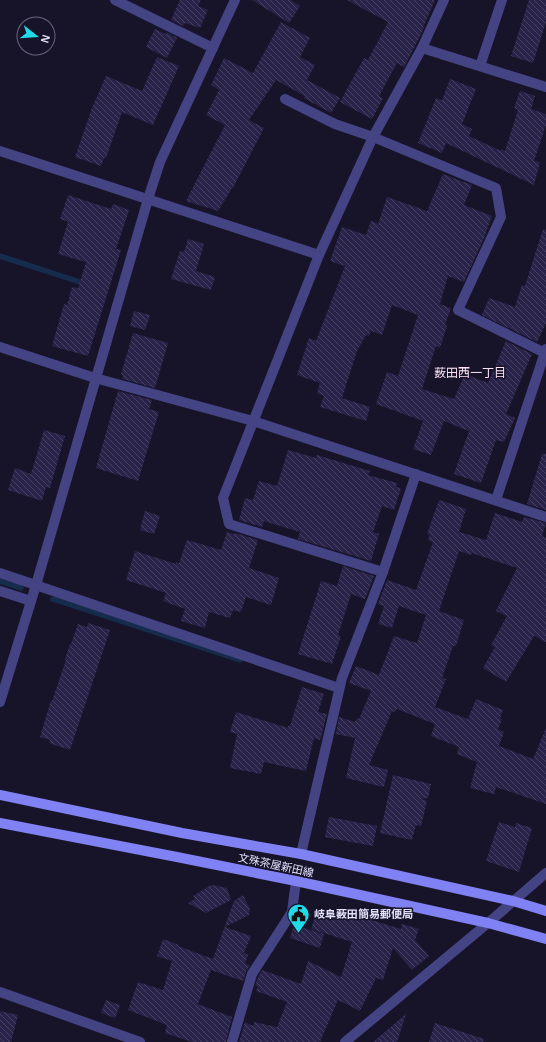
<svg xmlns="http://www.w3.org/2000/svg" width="546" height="1042" font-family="Helvetica,'Noto Sans JP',sans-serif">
<defs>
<pattern id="building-back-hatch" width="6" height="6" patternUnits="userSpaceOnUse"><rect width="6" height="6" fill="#292249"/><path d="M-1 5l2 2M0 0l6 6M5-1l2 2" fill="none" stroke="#484264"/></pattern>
</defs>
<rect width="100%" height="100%" fill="#17142a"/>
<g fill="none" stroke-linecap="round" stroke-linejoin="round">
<g stroke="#152c4d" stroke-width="5.5">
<polyline points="0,256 86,284"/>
<polyline points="0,581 21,588"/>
<polyline points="53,599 240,660"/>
</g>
</g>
<g fill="url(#building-back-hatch)">
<polygon points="180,0 201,0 198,6 208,10 200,28 185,23 183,26 171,20"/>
<polygon points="252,0 291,0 300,6 289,23"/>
<polygon points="347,0 435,0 423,27 424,28 422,32 404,67 397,63 379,96 383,98 372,119 340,102 364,58 368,60 388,22"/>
<polygon points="529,0 546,0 546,22 533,63 511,56"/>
<polygon points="281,22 310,38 300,57 315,65 307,80 340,98 331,113 304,98 305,96 276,80 249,120 264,128 233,188 232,188 218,211 186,201 225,125 206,115 219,90 211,85 224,58 253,73"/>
<polygon points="155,29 166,34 166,32 177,38 167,58 146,47"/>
<polygon points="157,57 179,66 153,125 122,112 106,158 104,158 101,166 75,157 92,108 106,76 142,91"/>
<polygon points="450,79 476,89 462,124 472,129 469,136 501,151 501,149 505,151 518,110 514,108 520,91 535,96 531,109 546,114 546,125 534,161 540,162 534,185 446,143 442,153 418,143 436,98 442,100"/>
<polygon points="443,174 472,185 464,205 492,216 484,238 464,282 448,276 440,304 451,308 445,325 447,326 440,348 436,346 422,389 454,399 465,374 488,383 506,341 532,354 506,414 515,418 504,442 496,440 481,483 454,474 469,431 444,421 431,455 413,449 423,421 376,404 387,372 398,376 418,315 392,305 382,335 371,331 369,336 366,335 357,351 342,398 370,407 366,421 320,407 324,396 317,393 320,383 297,375 309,338 316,341 345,266 330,261 342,227 366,235 371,221 378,224 387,197 427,211"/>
<polygon points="68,195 111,209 113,204 129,210 116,249 121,250 88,356 52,346 64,304 67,305 72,287 78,288 86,262 58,254 68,222 60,219"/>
<polygon points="543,229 546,230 546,323 537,342 482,315 489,298 515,307 522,285 525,286"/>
<polygon points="188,239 204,244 196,271 215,277 211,290 171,279 180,251 184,252"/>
<polygon points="134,311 150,315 145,330 130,326"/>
<polygon points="133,333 168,343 155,388 122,379 123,375 121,374"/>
<polygon points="118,391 152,400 149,409 159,412 138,481 96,468"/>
<polygon points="44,430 65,436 50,488 46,487 42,501 8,490 15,468 31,474"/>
<polygon points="288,450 316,458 317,455 370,471 368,475 397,483 396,487 401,488 394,510 382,506 373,532 379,534 371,561 298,539 300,532 264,521 262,527 239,520 245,498 253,500 259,481 277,486"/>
<polygon points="542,454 546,454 546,510 527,504"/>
<polygon points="439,500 466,509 459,532 486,540 495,513 522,522 524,517 546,523 542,536 546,538 546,642 534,636 506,682 483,668 495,647 491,645 507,616 496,611 517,568 472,553 471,555 459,551 439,611 464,620 456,646 453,646 442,678 446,679 435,707 468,719 476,699 503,710 500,718 502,719 498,729 504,732 499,746 533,759 546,728 546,804 496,787 494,794 470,788 477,762 457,754 459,747 431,736 435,724 397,709 395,712 392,711 369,765 388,770 384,787 346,778 355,738 336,734 339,717 355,722 357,718 359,719 371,691 349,683 356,666 379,675 394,636 417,643 426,615 399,606 392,628 378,624 384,606 378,604 387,580 416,590 433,542 428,540 430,535 427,534"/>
<polygon points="145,511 160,516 154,534 140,530"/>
<polygon points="227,532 234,534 235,533 258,540 249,568 279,578 271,605 246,597 241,612 233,610 230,618 209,612 205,628 181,621 185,609 163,601 166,593 126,580 135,551 176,564 176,562 179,563 187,540 221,550"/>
<polygon points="343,566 374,576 365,599 351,594 338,635 341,636 332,664 298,654 321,581 337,586"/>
<polygon points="88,623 110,630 70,750 49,743 50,740 40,737 51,700 52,701 66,660 65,659 70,644 71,644 78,624 87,627"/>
<polygon points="302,687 324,694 318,712 327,714 320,740 314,738 306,771 264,762 261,774 230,768 237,734 230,732 236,712 288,728 288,726 290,726"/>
<polygon points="393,775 431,784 428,798 421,799 427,801 421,826 416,825 412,840 380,833"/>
<polygon points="329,817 377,826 373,846 325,837"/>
<polygon points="499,822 515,827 516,823 532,828 519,872 486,861"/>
<polygon points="211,885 227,888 231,900 206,913 188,903 195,899 193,896"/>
<polygon points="243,895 250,909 249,915 225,927 251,936 244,953 248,955 245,964 250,965 246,972 243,981 211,970 198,1004 232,1017 226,1042 192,1042 165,1033 167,1025 128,1010 138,982 163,990 172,961 157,956 163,939 179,945 178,946 213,959 234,901"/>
<polygon points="317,910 340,916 342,911 401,929 402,924 419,929 415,940 429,956 412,970 393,948 383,980 376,978 360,1011 338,1000 320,1042 239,1042 245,1022 253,1026 254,1022 277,1027 287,1002 256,991 258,986 255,986 258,977 262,970 301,984 308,961 341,977 352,942 311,929"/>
<polygon points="294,925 324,934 320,948 290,938"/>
<polygon points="106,1000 120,1005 115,1018 101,1013"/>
<polygon points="0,1011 18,1015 11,1042 0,1042"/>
<polygon points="406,1014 397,1042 373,1042"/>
<polygon points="435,1023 484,1039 483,1042 429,1042"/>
</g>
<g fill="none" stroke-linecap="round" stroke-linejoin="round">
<polyline stroke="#444484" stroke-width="10" points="285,99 335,124 373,137 496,188 501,217 458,310 545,353"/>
<g stroke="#444484" stroke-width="10">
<polyline points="115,0 213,48"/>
<polyline points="422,48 546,87"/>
<polyline points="480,66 502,0"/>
<polyline points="0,151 319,255"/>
<polyline points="95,378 253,421 546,517"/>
<polyline points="496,500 546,349"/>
<polyline points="383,572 229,524 223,498 319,255 373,137 422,48 444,0"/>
<polyline points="0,573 339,688"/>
<polyline points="0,591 31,601"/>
<polyline points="301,854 342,678 383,572 416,474"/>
<polyline points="0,992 140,1042"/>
<polyline points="232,1042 252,974 292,912 296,881"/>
<polyline points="345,1042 488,923 546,873"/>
</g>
<g stroke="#444484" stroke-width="10">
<polyline points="0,347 95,378"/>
<polyline points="0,702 36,585 148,199 160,162 235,0"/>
</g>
<g stroke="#8081f3" stroke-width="10">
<polyline points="0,795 182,833 301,854 513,901 546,911"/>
<polyline points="0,823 177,857 296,881 488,923 546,939"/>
</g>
</g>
<defs>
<symbol id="civic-pin" viewBox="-11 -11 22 30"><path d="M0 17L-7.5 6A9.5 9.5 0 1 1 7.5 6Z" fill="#1fdbe9" stroke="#17142a"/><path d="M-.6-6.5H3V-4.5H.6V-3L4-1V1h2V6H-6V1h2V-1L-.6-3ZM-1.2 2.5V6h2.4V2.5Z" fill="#111"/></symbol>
</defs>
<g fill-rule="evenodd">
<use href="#civic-pin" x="286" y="902" width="25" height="34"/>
</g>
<g text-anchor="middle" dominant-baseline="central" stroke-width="3" stroke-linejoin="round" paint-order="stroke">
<g font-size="11" fill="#e2e0fc" stroke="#17142a">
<text transform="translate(276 865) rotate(12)">文殊茶屋新田線</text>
</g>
<g font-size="11" font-weight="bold" fill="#e2e0fc" stroke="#17142a" text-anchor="start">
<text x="314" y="914">岐阜薮田簡易郵便局</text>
</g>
<g font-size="12" fill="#fce2f3" stroke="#17142a">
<text x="470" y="373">薮田西一丁目</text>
</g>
</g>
<g transform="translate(36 36) rotate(107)"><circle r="19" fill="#17142a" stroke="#68667e"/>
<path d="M0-3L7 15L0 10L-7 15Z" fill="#1fdbe9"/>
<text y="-6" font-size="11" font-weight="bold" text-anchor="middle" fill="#e2e0fc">N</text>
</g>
</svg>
